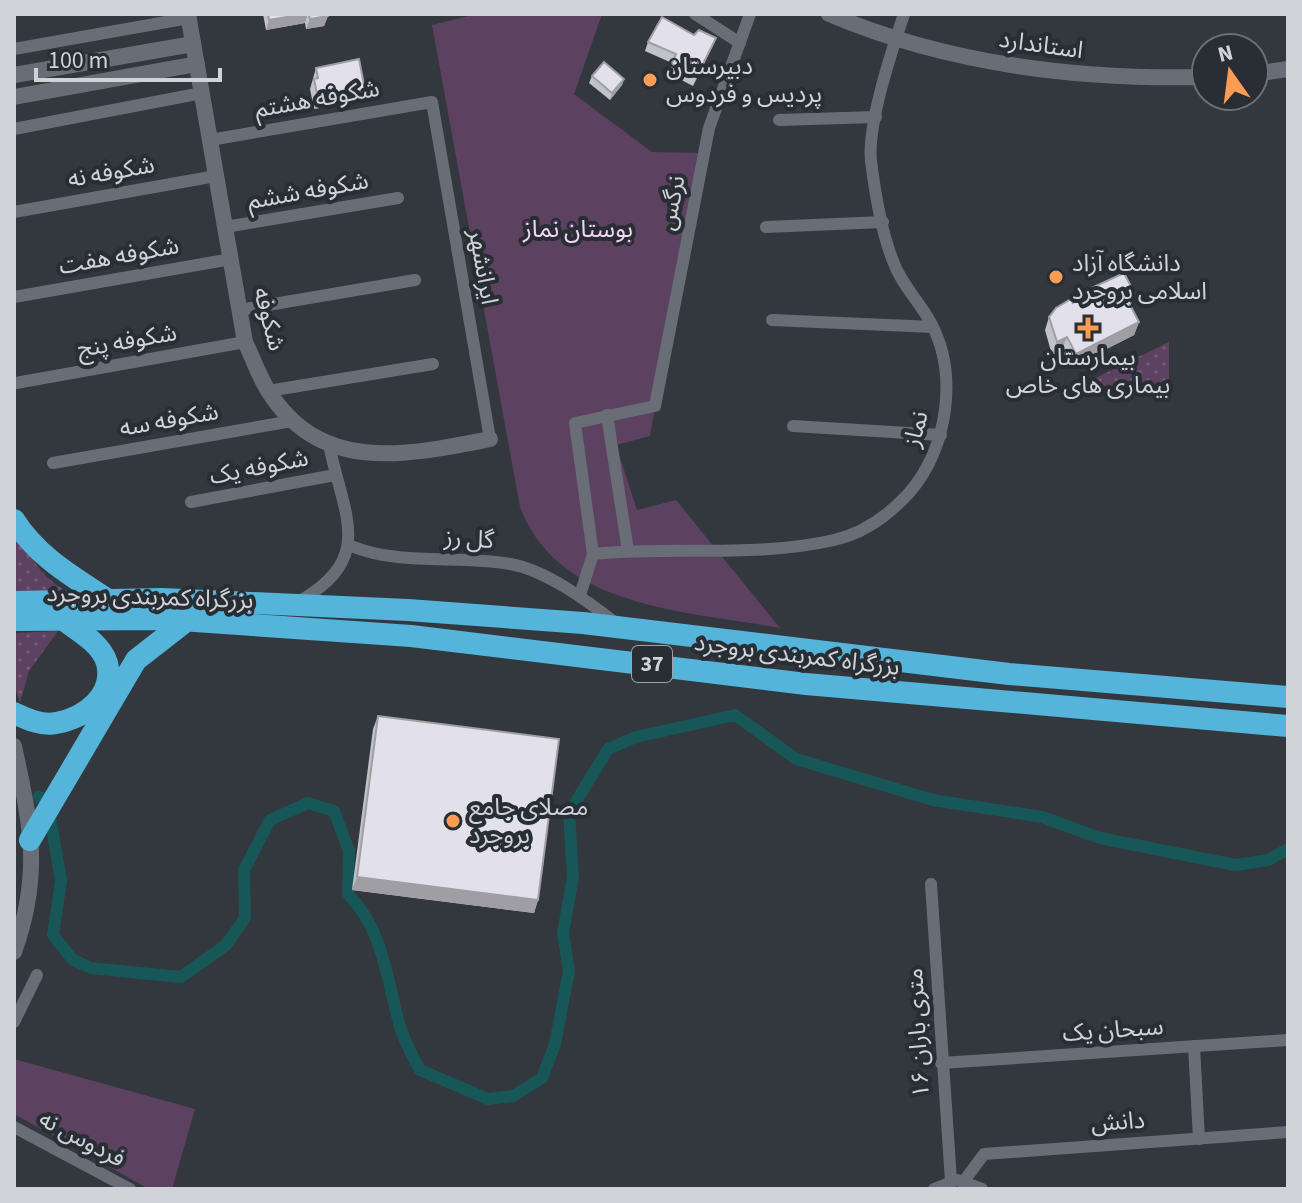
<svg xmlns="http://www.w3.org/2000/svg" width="1302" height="1203" font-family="'Source Sans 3','Noto Sans Arabic',sans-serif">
<defs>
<pattern id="grass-dots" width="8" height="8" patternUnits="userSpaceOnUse" patternTransform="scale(2)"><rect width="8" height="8" fill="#5c4260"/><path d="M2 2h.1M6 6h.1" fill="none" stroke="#725c76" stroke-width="1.8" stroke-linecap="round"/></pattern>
</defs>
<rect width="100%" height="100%" fill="#33373e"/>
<g fill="url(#grass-dots)">
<polygon points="1169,342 1169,384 1077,387"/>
<path d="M14,527C29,553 37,573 64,590L14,593Z"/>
<polygon points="58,631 29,671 20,703 14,684 14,633"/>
</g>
<g fill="#5c4260">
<path d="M477,14H602L574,94L652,152L700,153L650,436L616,445L637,510L676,500L780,628C688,611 558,609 520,507L432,25Z"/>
<polygon points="14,1059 195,1109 172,1189 149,1189 14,1114"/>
</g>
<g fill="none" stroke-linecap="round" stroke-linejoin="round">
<path stroke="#175758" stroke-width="12" d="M39,797L47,799L61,881L53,935L73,960L91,968L181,977L226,945L245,918L244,870L270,820L308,803L334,811L349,851L348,894C384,930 387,982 401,1030C406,1044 413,1057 420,1070L488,1099L513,1096L542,1078L555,1044L569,971L563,933L573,877L569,813L608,749L636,737L735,715L796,759L933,800L1042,817L1100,838L1235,865L1268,860L1288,849"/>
<g stroke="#696e76" stroke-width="12">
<polyline points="695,14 740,43"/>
<polyline points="14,49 189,18"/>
<polyline points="779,120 876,117"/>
<polyline points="14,129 202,93"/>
<polyline points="210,140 432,102 490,439"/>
<polyline points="14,212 216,176"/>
<polyline points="225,227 398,198"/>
<polyline points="766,227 883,222"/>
<polyline points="14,297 231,259"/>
<polyline points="239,310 415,280"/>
<polyline points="772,320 933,327"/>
<polyline points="16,383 245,342"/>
<polyline points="268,391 433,364"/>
<polyline points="607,415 628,551"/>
<polyline points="793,426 941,435"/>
<polyline points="53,463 292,421"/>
<polyline points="191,502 335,475"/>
<path d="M351,546C400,566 457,555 510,564C546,570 589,602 617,624"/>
<polyline points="593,554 575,423 655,406 709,128 750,14"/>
<path d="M580,595L593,554C672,546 756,558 834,540C865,533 888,516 909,493C947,449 959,376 931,323C919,301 901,284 893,261C881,231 875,193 871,161C867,125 892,50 904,14"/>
<path d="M300,601C375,557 344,517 329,445"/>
<polyline points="931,884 951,1181"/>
<polyline points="14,1022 37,975"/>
<polyline points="1194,1046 1199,1139"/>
<polyline points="941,1063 1288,1040"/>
<polyline points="14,1127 130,1189"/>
<polyline points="964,1181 984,1154 1288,1132"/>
<polyline points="934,1189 957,1180 982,1189"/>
</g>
<g stroke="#696e76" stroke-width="16">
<path d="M188,14L245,342C253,358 259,377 269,392C322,475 408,455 490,439"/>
<path d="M829,14C949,65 1077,80 1206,77"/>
<polyline points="1254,74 1288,69"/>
<polyline points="14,75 193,44"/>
<polyline points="14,97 197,64"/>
<path d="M14,746C31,825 42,874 14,952"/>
</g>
<g stroke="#55b4da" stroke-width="22">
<path d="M14,520C37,556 70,575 105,598"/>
<polyline points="14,602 162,599 408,610 583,623 1009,674 1288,697"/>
<polyline points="14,620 166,619 411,636 806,684 1288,726"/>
<path d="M14,713C27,719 42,726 56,723C85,718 115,695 107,663C101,643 77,630 62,619"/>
<polyline points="30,840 136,660 186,621"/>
</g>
</g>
<g fill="#c2c2ca">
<polygon points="263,14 328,14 328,16 324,26 306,29 305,23 266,30"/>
<polygon points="694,35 716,38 693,86 668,73 672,63 645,51 648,42"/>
<polygon points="316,68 365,90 361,100 314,109 310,89"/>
<polygon points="592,76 624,79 622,85 610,100 589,83"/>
<polygon points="1087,290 1131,306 1139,322 1134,335 1071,367 1062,350 1052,355 1045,330 1049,317 1085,297"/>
<polygon points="378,716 538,900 534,913 352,890 373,729"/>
</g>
<g fill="#9e9ea4">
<polygon points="304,14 308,14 305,23 266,30 269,20"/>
<polygon points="328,16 324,26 306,29 310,19"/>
<polygon points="716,38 712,47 693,86 697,76"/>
<polygon points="624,79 622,85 610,100 612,93"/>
<polygon points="365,90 361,100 314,109 318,99"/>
<polygon points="1135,294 1130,307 1127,299"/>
<polygon points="1139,322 1134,335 1071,367 1076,354"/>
<polygon points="1067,337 1062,350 1052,355 1057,342"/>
<polygon points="357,877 538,900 534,913 352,890"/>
</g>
<g fill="#e2e1eb" stroke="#9e9ea4" stroke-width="2">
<polygon points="268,14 304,14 269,20"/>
<polygon points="309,14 328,14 328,16 310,19"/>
<polygon points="662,17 694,35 699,30 716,38 697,76 672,64 676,54 648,42"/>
<polygon points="359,59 365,90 318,99 314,79 318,78 316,68"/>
<polygon points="604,62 624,79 612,93 592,76"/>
<polygon points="1124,273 1135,294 1127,299 1139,322 1076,354 1067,337 1057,342 1049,317 1056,308 1071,299 1073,303 1089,294 1087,290"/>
<polygon points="378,716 559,739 538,900 357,877"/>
</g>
<g fill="#fc9d53" stroke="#292d34" stroke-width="3">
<circle cx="650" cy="80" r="8"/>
<circle cx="1056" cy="277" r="8"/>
<path d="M1084 316h8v8h8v8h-8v8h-8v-8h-8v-8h8z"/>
<circle cx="453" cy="821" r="8"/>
</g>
<g text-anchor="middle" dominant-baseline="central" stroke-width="8" stroke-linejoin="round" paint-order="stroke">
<rect fill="#292d34" stroke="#9ea1a6" stroke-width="2" x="632" y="646" width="40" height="36" rx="6"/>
<g font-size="22" font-weight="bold" fill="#d0d3d7">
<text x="652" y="664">37</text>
</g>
<g font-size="24" fill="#d0d3d7" stroke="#292d34">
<text transform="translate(1041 45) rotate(8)">استاندارد</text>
<text transform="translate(317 99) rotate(-10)">شکوفه هشتم</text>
<text transform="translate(111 172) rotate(-10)">شکوفه نه</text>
<text transform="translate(308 191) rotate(-10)">شکوفه ششم</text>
<text transform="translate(672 203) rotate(-79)">نرگس</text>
<text transform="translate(119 256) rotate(-10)">شکوفه هفت</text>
<text transform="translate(483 267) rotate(80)">ایرانشهر</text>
<text transform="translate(269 319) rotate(75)">شکوفه</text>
<text transform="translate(127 341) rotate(-10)">شکوفه پنج</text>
<text transform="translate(169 420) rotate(-10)">شکوفه سه</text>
<text transform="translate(916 429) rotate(-75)">نماز</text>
<text transform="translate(259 467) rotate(-11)">شکوفه یک</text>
<text transform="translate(469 539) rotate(4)">گل رز</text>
<text transform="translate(150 597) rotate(2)">بزرگراه کمربندی بروجرد</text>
<text transform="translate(797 655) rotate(7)">بزرگراه کمربندی بروجرد</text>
<text transform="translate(1113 1030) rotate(-4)">سبحان یک</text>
<text transform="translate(918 1033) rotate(-93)">۱۶ متری باران</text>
<text transform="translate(1118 1122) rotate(-4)">دانش</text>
<text transform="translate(82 1139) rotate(28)">فردوس نه</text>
</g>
<g font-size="24" fill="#d0d3d7" stroke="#292d34" text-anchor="start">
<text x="666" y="66">دبیرستان<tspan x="666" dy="28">پردیس و فردوس</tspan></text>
<text x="1072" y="263">دانشگاه آزاد<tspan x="1072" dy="28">اسلامی بروجرد</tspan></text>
<text x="1088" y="357" text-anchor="middle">بیمارستان<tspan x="1088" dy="28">بیماری های خاص</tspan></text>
<text x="469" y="807">مصلای جامع<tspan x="469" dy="28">بروجرد</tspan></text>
</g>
<g font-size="24" fill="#f6d4fb" stroke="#292d34">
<text x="578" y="229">بوستان نماز</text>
</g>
</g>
<rect width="1302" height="1203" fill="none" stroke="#d0d3d7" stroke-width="32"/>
<g transform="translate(1230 72) rotate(346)"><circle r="38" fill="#292d34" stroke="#6c6f75" stroke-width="2"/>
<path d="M0-6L14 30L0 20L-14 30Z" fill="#fc9d53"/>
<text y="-12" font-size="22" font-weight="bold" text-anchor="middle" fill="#d0d3d7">N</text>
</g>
<path d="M36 68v12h184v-12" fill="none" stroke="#d0d3d7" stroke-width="4"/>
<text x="48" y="68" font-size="24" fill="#d0d3d7" stroke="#292d34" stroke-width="6" paint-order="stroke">100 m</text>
</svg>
